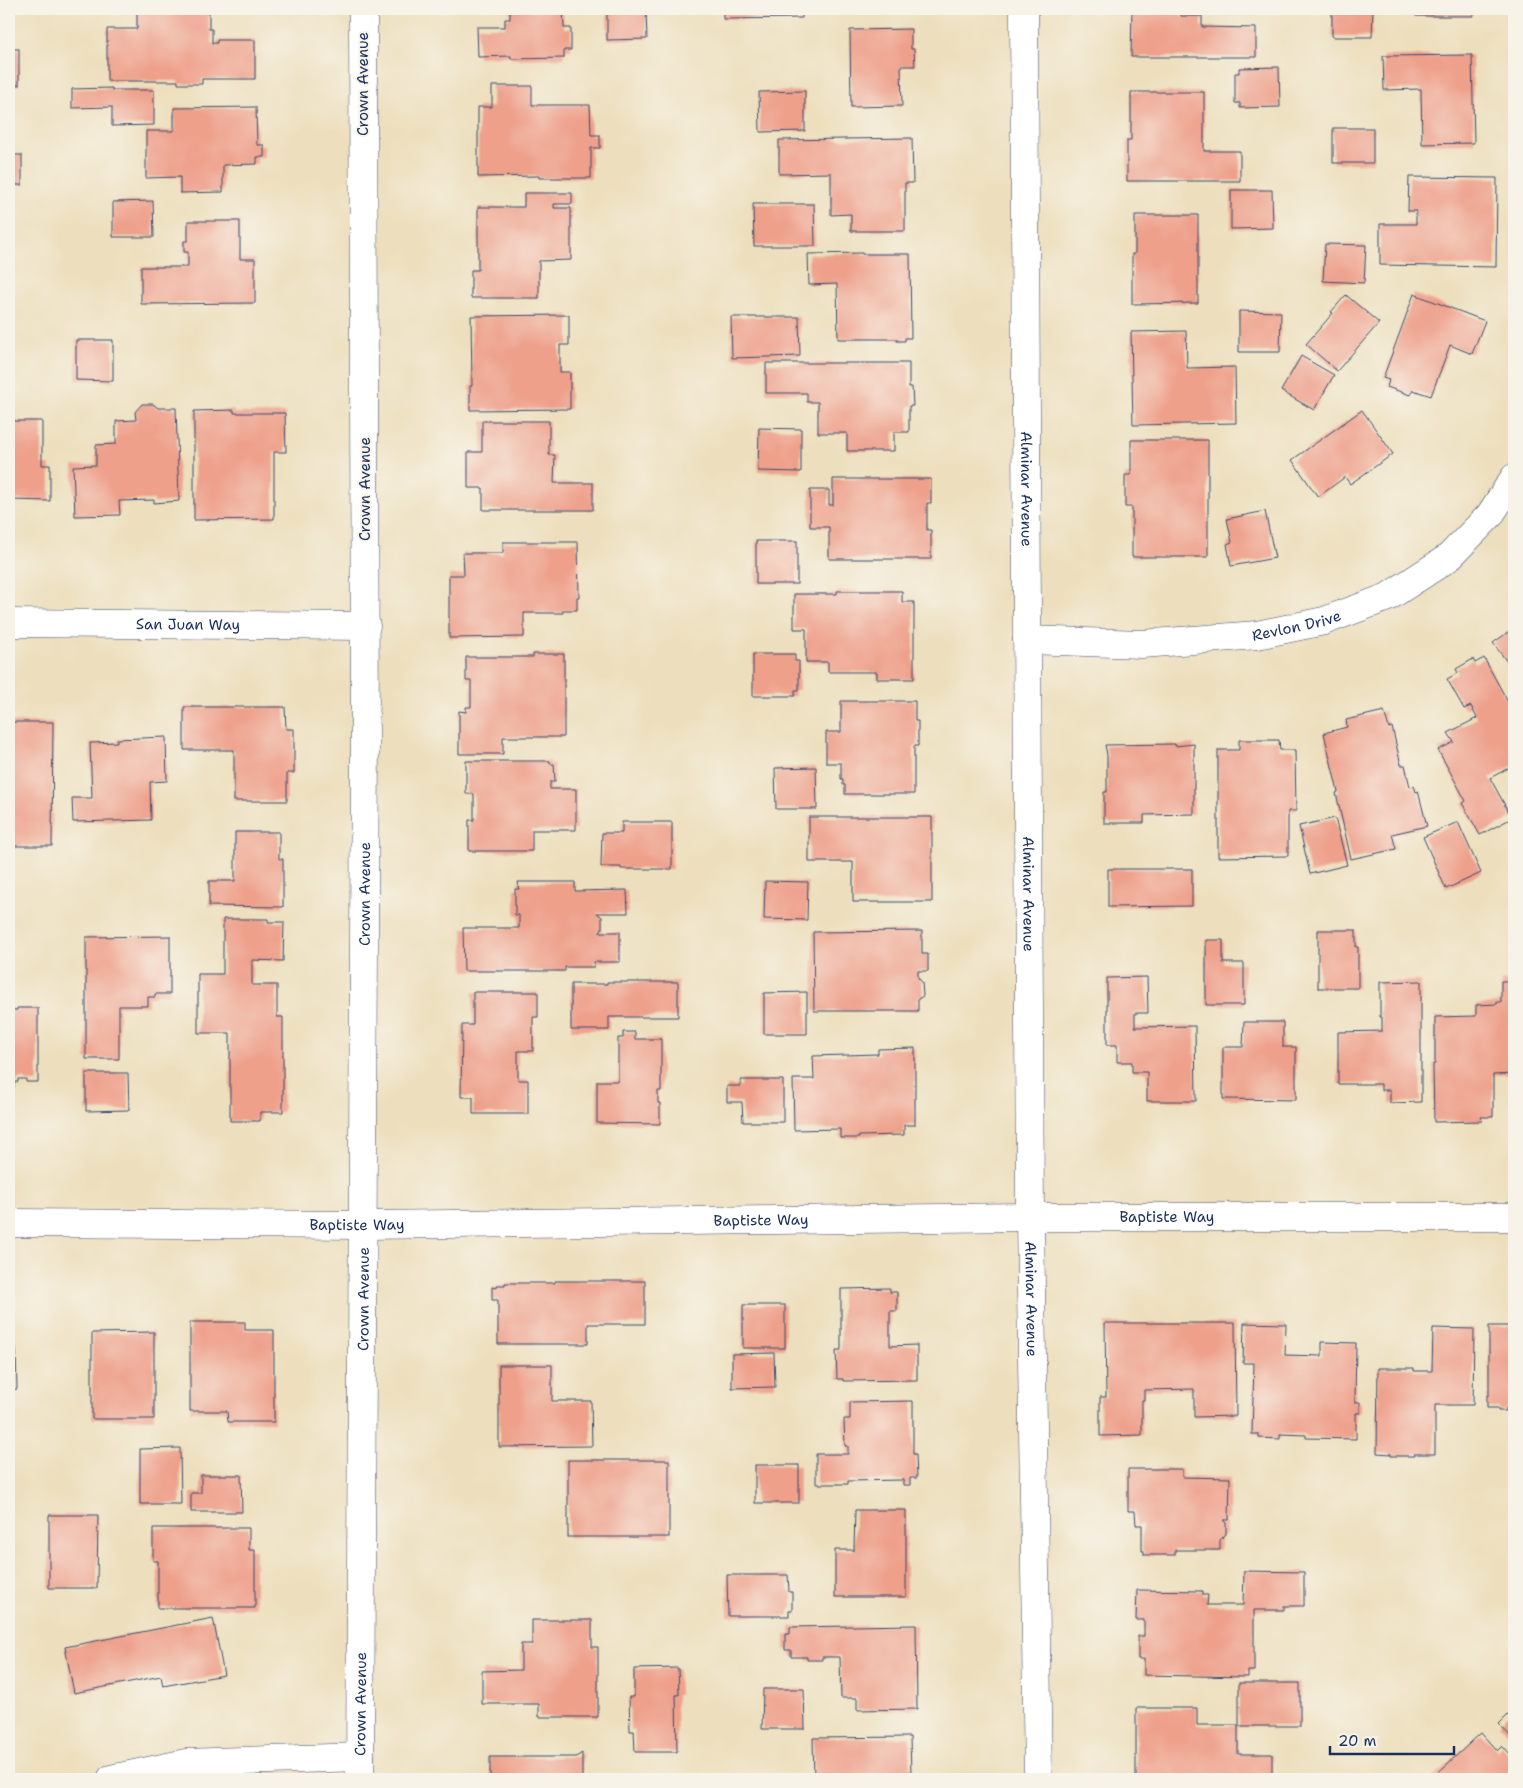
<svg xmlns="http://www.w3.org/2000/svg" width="1523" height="1788" font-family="'Shantell Sans',sans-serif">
<rect width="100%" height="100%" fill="#f7f3e8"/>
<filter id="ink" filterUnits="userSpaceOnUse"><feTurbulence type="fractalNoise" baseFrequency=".02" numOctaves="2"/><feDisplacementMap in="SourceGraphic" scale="10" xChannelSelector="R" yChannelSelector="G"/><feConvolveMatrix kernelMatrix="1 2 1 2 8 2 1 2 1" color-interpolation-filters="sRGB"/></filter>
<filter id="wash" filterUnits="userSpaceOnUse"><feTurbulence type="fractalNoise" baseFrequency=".0096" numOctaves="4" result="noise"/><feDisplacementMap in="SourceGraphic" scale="20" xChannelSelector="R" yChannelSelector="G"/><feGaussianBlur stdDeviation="1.12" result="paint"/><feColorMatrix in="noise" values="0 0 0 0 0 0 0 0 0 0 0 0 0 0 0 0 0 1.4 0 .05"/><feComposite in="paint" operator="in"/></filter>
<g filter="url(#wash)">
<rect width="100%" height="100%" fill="#eddfbd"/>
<g id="blocks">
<g fill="#eea08b">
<polygon points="137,9 209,9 209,29 212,29 212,43 217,43 217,40 255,40 255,79 202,79 202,84 178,84 178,81 107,81 107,29 137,29"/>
<polygon points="510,9 563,9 564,28 571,28 571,50 564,50 564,58 511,59 511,56 478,57 477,27 505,27 505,19 510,19"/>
<polygon points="607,9 646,9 647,39 607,40"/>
<polygon points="723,9 802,9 802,18 723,19"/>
<polygon points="1132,9 1181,9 1181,16 1202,16 1202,27 1256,28 1256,57 1131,57"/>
<polygon points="1332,9 1373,9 1372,37 1332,37"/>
<rect x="1416" y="9" width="57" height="7"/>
<polygon points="911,29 911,49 914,49 915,66 901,66 902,106 851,107 850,30"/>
<rect x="9" y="49" width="10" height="36"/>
<polygon points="1472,55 1474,143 1422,144 1421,89 1384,90 1383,56"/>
<polygon points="1279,67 1280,107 1240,108 1240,103 1235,103 1235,73 1239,73 1239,68"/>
<polygon points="492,86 532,86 532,105 590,105 591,135 600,135 600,148 591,148 591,178 539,178 539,176 478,177 478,107 492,107"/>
<polygon points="112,88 112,90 154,90 154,125 112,126 112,107 72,108 72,89"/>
<polygon points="805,91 805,131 760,132 759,92"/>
<polygon points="1131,92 1204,92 1204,151 1240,151 1240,181 1127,181 1127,140 1131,140"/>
<polygon points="256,107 257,145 264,145 264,157 257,157 257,164 223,165 223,192 180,193 180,177 146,178 146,131 174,131 174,108"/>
<rect x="1333" y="128" width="40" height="35"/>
<polygon points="912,138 913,183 905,183 905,231 851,231 851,214 831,215 831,173 779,174 779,140"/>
<rect x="9" y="155" width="13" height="30"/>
<polygon points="1409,177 1497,178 1496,267 1380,265 1380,224 1416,224 1416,211 1408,211"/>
<polygon points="1231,190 1272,190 1273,228 1231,229"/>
<polygon points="524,193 572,193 572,204 554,204 554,208 571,208 571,260 539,261 539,298 471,298 471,270 478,270 478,207 524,207"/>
<polygon points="153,201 154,237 113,237 113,202"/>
<polygon points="753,204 814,204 815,246 754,246"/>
<polygon points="1135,215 1198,215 1198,303 1132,304 1132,254 1135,254"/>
<polygon points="188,221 240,221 240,259 255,259 255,303 141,304 141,267 188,267 188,252 184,252 184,241 188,241"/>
<polygon points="1325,244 1366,245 1364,283 1323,281"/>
<polygon points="862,253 862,254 910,254 911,338 905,338 905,341 897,341 897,339 838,339 837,284 809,285 808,254"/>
<polygon points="1414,294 1485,321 1472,354 1450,345 1431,396 1413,390 1410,395 1387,387 1389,380 1383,378"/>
<polygon points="1346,295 1379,323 1337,371 1306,344 1333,313 1331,312"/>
<polygon points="1239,311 1281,312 1280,352 1239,352"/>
<polygon points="569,315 569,345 560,345 560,372 570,372 570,409 470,410 470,386 472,386 471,316"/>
<polygon points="731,317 799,317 800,356 732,358"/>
<polygon points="1186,331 1187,368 1235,367 1236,423 1133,425 1131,332"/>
<polygon points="76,340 113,340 113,381 76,380"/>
<polygon points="1301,356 1334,375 1314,410 1281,391"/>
<polygon points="766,363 909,363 909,387 912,387 913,406 909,406 909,432 894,432 894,451 847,451 847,433 818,433 818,402 807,402 807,393 766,393"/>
<polygon points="142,404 153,404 158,408 176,408 179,501 154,503 154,500 119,501 120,515 75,516 73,466 96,465 96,445 116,444 116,421 136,420 135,412"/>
<polygon points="234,410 234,413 285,413 286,452 274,452 274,519 194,520 194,411"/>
<polygon points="1362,410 1393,454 1350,484 1345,477 1318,497 1292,460"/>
<polygon points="9,421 42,421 42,465 50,465 50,501 9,500"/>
<polygon points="482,421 549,421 549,455 555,455 554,483 593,483 593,510 483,510 483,488 468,488 468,452 482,452"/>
<polygon points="759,428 801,429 801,472 758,471"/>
<polygon points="1131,440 1208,440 1208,557 1132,557 1132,507 1125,507 1125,475 1131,475"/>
<polygon points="833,479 931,479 931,503 927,503 927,530 931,530 931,559 829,559 829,527 810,527 810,490 829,490 829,505 833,505"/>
<polygon points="1265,511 1275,558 1231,566 1227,544 1232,542 1227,519"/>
<rect x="756" y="541" width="41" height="43"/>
<polygon points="503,542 578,542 579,597 577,597 577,610 563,610 563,613 524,613 524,637 449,638 449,575 464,575 463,553 503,553"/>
<polygon points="837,591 902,591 902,602 914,602 914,679 877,679 877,672 828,672 828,662 806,662 806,629 794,629 794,594 837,594"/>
<polygon points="1514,628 1514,671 1493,643"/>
<polygon points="533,654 564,654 564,737 503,737 503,754 459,754 459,711 466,712 466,707 471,707 471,681 466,681 466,657 533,657"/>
<polygon points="753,654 795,654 795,661 799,661 799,690 795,690 795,696 753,696"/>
<polygon points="1484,658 1514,713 1514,765 1490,778 1512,818 1480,835 1462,803 1466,801 1438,750 1454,742 1448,733 1477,718 1471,706 1464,709 1447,679 1458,673 1456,669 1473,659 1475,663"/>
<polygon points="841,701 915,701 915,721 918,721 918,746 914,746 914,794 845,794 845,785 843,785 843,779 841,779 841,763 826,763 826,732 841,732"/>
<polygon points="184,707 285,707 286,729 294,729 294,773 287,773 287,801 234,801 234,750 184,750"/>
<polygon points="1384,711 1389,728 1392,727 1401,765 1405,765 1410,787 1414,786 1416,792 1418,791 1427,826 1392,834 1396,849 1351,859 1336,793 1338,792 1324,733 1347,727 1346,720"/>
<polygon points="9,722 53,722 52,846 9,846"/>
<polygon points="166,737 167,781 150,782 151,820 73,822 72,798 92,798 90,743 117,742 117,739"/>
<polygon points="1239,740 1279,740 1280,750 1295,750 1296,811 1288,811 1288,856 1218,857 1218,750 1239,750"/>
<polygon points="1175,744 1175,746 1194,744 1194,814 1144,815 1144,823 1104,823 1104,792 1107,792 1107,755 1105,745"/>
<polygon points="466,761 550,761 550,764 554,764 555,782 550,782 550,789 576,789 576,830 532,830 532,851 469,851 469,820 474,820 474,794 466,794"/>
<polygon points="816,767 817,809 776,809 775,768"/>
<polygon points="809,817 932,817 932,902 853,902 853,862 809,862"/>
<polygon points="1335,818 1347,865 1310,874 1299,826"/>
<polygon points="622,822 672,822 672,869 621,869 621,867 601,867 602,833 622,833"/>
<polygon points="1458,822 1481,873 1446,889 1423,837"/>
<polygon points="235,832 279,832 279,859 283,859 283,907 209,906 209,881 235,881"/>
<polygon points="1108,869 1192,869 1192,906 1108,907"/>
<polygon points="765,881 808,882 807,920 764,919"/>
<polygon points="518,882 575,882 575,891 627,890 628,913 597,913 602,917 602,929 599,932 620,932 620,962 594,962 594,967 565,967 565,971 464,971 463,928 519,928 519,915 515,915 515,889 519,889"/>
<polygon points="223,919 268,919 268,922 284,922 283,961 252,960 252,985 277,985 277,1017 283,1017 283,1112 260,1112 260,1121 230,1121 230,1033 198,1033 198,974 223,974"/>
<polygon points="1318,930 1356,930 1356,947 1358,947 1358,988 1318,988"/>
<polygon points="922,931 922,954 928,954 928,971 918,971 918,978 922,982 923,996 918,999 918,1011 814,1011 813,932"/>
<polygon points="170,936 170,994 155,994 155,997 148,997 148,1006 119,1006 119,1059 86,1059 86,937"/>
<polygon points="1206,940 1223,940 1223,963 1244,963 1244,1005 1206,1005"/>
<polygon points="1510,969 1514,969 1514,1074 1493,1075 1493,1117 1481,1117 1482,1121 1434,1122 1433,1064 1435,1064 1435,1017 1476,1016 1476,1005 1497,1004 1497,1002 1501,1002 1501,981 1510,981"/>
<polygon points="1147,977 1148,1013 1135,1013 1135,1027 1195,1026 1196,1101 1147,1101 1147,1072 1132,1072 1132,1062 1117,1062 1117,1045 1107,1045 1107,978"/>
<polygon points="1421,981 1421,1102 1390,1103 1390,1090 1381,1090 1381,1084 1338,1084 1338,1032 1382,1031 1382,1017 1380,1017 1380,982"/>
<polygon points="607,982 678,982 678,1017 609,1017 609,1030 571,1030 571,984 607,984"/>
<polygon points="473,992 538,992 538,1017 533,1017 533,1051 518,1051 518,1080 528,1080 528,1114 473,1114 473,1097 461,1097 462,1025 473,1025"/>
<polygon points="807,992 807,1034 764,1034 764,993"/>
<polygon points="17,1008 38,1008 38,1082 26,1082 26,1079 18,1079 18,1082 14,1082 14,1088 9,1088 9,1010 17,1010"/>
<polygon points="1244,1022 1283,1022 1283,1047 1296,1047 1296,1100 1223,1099 1223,1047 1243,1047"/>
<polygon points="623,1032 635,1032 635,1039 661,1039 661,1091 658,1091 658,1103 660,1103 660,1124 597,1123 597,1081 618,1081 618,1038 623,1038"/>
<polygon points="915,1048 915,1125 904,1125 904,1135 859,1136 859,1138 840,1138 840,1129 794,1130 793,1079 814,1079 813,1056 878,1054 878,1049"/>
<polygon points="86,1073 128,1073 129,1110 86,1111"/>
<polygon points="741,1080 783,1080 783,1122 743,1122 742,1102 727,1102 727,1086 741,1086"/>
<polygon points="555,1281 645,1281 645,1324 588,1324 588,1344 498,1344 498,1300 492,1300 492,1287 497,1288 497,1285 505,1285 505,1283 555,1283"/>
<polygon points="890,1288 890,1292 897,1292 897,1311 890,1311 890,1346 917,1345 917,1380 843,1381 843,1379 837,1379 836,1350 841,1350 841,1289"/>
<rect x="743" y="1305" width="42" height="43"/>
<polygon points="190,1322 245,1322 245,1330 274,1330 274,1422 228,1422 227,1411 190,1411"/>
<polygon points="1105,1323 1235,1323 1236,1416 1194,1417 1194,1389 1144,1390 1144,1400 1142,1400 1142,1435 1100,1436 1100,1397 1106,1397"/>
<polygon points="1244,1323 1286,1324 1285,1355 1322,1356 1322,1342 1356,1343 1355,1402 1360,1402 1360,1413 1356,1413 1356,1439 1306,1438 1306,1435 1280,1434 1280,1439 1259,1438 1259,1434 1252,1434 1254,1363 1243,1363"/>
<polygon points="1489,1326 1514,1326 1514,1408 1506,1408 1506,1411 1498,1411 1498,1408 1487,1408 1487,1395 1489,1395"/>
<polygon points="1433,1328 1474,1329 1473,1405 1435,1405 1435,1454 1414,1454 1414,1456 1391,1456 1391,1454 1377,1453 1378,1368 1414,1368 1414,1371 1432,1371"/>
<polygon points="154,1332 154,1419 92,1419 92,1333"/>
<polygon points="9,1347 16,1347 17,1389 9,1390"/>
<polygon points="774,1353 775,1387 732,1388 732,1354"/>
<polygon points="499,1365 552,1365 552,1401 591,1401 592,1446 499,1447"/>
<polygon points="913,1401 913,1454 916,1454 917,1478 910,1478 910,1485 903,1485 903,1480 848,1481 848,1484 816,1484 816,1454 848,1454 848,1446 845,1446 844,1419 850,1419 850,1402"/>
<polygon points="180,1448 181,1504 140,1504 140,1449"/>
<rect x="568" y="1460" width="101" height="77"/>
<rect x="755" y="1465" width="44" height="38"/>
<polygon points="1128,1469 1182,1469 1182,1477 1230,1478 1229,1520 1223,1520 1226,1523 1226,1534 1220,1540 1220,1550 1175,1550 1175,1555 1144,1555 1144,1551 1142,1551 1142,1525 1136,1525 1135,1511 1128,1511"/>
<polygon points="201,1475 241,1475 242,1512 191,1512 191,1493 201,1493"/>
<polygon points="855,1510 906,1510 906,1597 835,1597 835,1550 854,1550"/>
<polygon points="49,1515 98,1515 97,1588 49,1588"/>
<polygon points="153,1528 249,1528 249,1550 255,1550 255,1608 158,1608 158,1561 153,1561"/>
<polygon points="1244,1571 1304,1572 1304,1606 1284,1606 1284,1610 1254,1610 1254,1671 1248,1671 1248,1677 1144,1675 1144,1659 1138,1659 1138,1636 1144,1636 1144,1620 1136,1620 1137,1590 1202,1591 1202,1595 1208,1595 1207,1605 1243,1605"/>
<polygon points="727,1575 788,1575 789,1592 792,1592 792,1610 789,1610 789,1616 728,1616"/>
<polygon points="213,1618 224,1675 163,1686 161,1676 74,1693 65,1647"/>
<polygon points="532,1620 592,1620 592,1647 598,1647 598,1717 539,1717 539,1704 482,1704 482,1671 521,1670 521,1644 532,1644"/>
<polygon points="916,1625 917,1709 857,1710 857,1698 841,1698 840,1657 822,1657 822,1660 807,1660 807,1657 791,1657 791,1650 785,1650 785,1634 790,1634 790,1627"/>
<polygon points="678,1668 679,1695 676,1695 677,1752 635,1752 634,1731 630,1731 629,1697 634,1697 634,1669"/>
<rect x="1239" y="1683" width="61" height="43"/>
<polygon points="763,1689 804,1689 805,1729 762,1729"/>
<polygon points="1136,1708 1197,1708 1197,1725 1238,1725 1238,1754 1272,1754 1272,1779 1136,1779"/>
<polygon points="1514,1709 1514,1740 1499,1724"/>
<polygon points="1481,1733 1497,1751 1502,1746 1514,1759 1514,1779 1431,1779"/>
<polygon points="910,1737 911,1775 917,1775 917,1779 814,1779 813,1738"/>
<polygon points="582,1753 582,1779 490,1779 490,1757 576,1757"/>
</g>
</g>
</g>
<g filter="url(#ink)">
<use href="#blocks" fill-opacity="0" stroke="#3a496c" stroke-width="1"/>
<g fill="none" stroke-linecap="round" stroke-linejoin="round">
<defs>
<g id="minor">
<path id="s1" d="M1024,9L1030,1217L1038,1779"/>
<path id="s2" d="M9,623L366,626"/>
<path id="s3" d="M1027,640L1142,644L1257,635L1324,621L1388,597L1448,558L1490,515L1514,478"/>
<path id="s4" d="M9,1223L364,1225L1030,1217H1514"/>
<polyline points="111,1779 186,1763 360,1757"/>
</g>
<g id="tertiary">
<path id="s5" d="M360,1779C366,1189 366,599 363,9"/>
</g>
</defs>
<use href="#minor" stroke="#3a496c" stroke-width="29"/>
<use href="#tertiary" stroke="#3a496c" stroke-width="29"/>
<use href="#minor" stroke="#fff" stroke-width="28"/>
<use href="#tertiary" stroke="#fff" stroke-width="28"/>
</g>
</g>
<g text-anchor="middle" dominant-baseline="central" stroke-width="4" stroke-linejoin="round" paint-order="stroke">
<g font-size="15" fill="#1b2f5e" stroke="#f7f3e8">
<text transform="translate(363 84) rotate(-90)">Crown Avenue</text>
<text transform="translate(365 489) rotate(-90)">Crown Avenue</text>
<text stroke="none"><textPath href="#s1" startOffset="480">Alminar Avenue</textPath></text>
<text stroke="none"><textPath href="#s3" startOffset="271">Revlon Drive</textPath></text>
<text stroke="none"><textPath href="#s2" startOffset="179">San Juan Way</textPath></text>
<text stroke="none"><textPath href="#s5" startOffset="885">Crown Avenue</textPath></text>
<text stroke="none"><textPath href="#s1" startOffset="885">Alminar Avenue</textPath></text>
<text stroke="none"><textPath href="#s4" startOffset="1158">Baptiste Way</textPath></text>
<text stroke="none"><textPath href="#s4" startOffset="752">Baptiste Way</textPath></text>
<text stroke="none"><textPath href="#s4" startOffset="348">Baptiste Way</textPath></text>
<text stroke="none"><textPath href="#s5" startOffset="480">Crown Avenue</textPath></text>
<text stroke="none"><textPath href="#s1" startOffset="1290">Alminar Avenue</textPath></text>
<text stroke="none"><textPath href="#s5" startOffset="75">Crown Avenue</textPath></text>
</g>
</g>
<rect width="1523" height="1788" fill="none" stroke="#f7f3e8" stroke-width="30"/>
<path d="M1330 1746v8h124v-8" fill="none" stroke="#1b2f5e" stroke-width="2.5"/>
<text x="1338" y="1746" font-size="15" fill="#1b2f5e" stroke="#f7f3e8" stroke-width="4" paint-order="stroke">20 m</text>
</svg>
